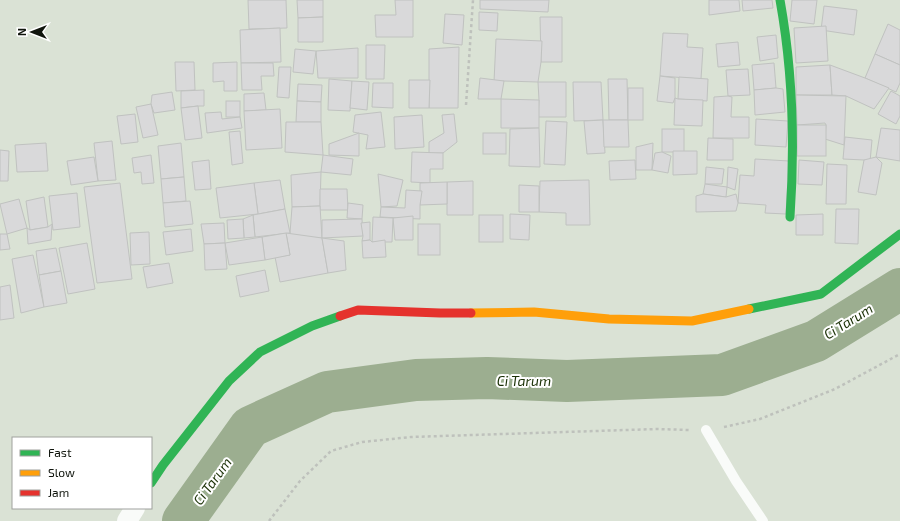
<svg xmlns="http://www.w3.org/2000/svg" width="900" height="521" font-family="'Exo 2',sans-serif">
<rect width="100%" height="100%" fill="#dae2d5"/>
<g fill="none" stroke-linecap="round" stroke-linejoin="round">
<polyline stroke="#9cae90" stroke-width="42" points="183,521 250,427 327,392 416,380 487,378 567,381 722,375 816,341 900,289"/>
</g>
<g fill="#d9d9da" stroke="#c0c2c0">
<polygon points="248,0 286,0 287,28 249,29"/>
<polygon points="297,0 323,0 323,17 298,18"/>
<polygon points="395,0 413,0 413,37 376,37 375,15 396,15"/>
<polygon points="480,0 549,0 548,12 480,9"/>
<polygon points="709,0 739,0 740,11 709,15"/>
<polygon points="742,0 772,0 773,8 743,11"/>
<polygon points="792,0 817,0 814,24 790,21"/>
<polygon points="824,6 857,10 854,35 821,30"/>
<polygon points="479,12 498,13 497,31 479,30"/>
<polygon points="445,14 464,15 462,45 443,43"/>
<polygon points="323,17 323,42 298,42 298,18"/>
<polygon points="540,17 562,17 562,62 541,62"/>
<polygon points="888,24 900,30 900,65 875,54"/>
<polygon points="826,26 828,61 796,63 794,28"/>
<polygon points="280,28 281,62 241,63 240,30"/>
<polygon points="663,33 688,34 687,47 703,48 701,79 660,76"/>
<polygon points="776,35 778,58 760,61 757,37"/>
<polygon points="496,39 542,41 541,62 538,82 504,81 494,82"/>
<polygon points="738,42 740,65 718,67 716,44"/>
<polygon points="366,45 385,45 384,79 366,79"/>
<polygon points="459,47 458,108 429,108 429,49"/>
<polygon points="358,48 358,78 318,78 316,51"/>
<polygon points="295,49 316,51 313,74 293,72"/>
<polygon points="875,54 900,65 900,83 896,92 865,78"/>
<polygon points="175,62 194,62 195,90 176,91"/>
<polygon points="237,62 237,91 224,91 224,81 213,82 213,63"/>
<polygon points="241,63 273,63 274,76 261,76 262,90 242,90"/>
<polygon points="774,63 776,88 754,90 752,65"/>
<polygon points="830,65 832,95 796,95 796,67"/>
<polygon points="830,65 865,78 889,88 874,109 846,96 832,95"/>
<polygon points="279,67 291,67 289,98 277,97"/>
<polygon points="748,69 750,95 728,96 726,70"/>
<polygon points="660,76 675,78 675,98 673,103 657,101"/>
<polygon points="679,77 708,79 707,101 678,99"/>
<polygon points="480,78 504,81 501,99 478,99"/>
<polygon points="329,79 352,81 350,111 328,110"/>
<polygon points="608,79 627,79 628,120 609,120"/>
<polygon points="409,80 430,80 429,108 409,108"/>
<polygon points="352,81 369,82 367,110 350,108"/>
<polygon points="538,82 566,82 566,117 538,117 539,100"/>
<polygon points="573,82 601,82 603,120 574,121"/>
<polygon points="373,83 393,83 393,108 372,107"/>
<polygon points="298,84 322,85 321,102 297,101"/>
<rect x="628" y="88" width="15" height="32"/>
<polygon points="776,88 783,89 785,112 755,115 754,90"/>
<polygon points="204,90 204,106 198,106 181,108 181,91"/>
<polygon points="891,91 900,96 900,116 896,124 878,114"/>
<polygon points="172,92 175,110 154,113 151,104 152,95"/>
<polygon points="264,93 266,110 244,111 244,94"/>
<polygon points="796,95 846,96 844,145 825,139 826,125 825,123 797,125"/>
<polygon points="728,96 732,97 731,117 749,117 749,138 713,138 714,97"/>
<polygon points="675,98 678,99 703,100 702,126 674,125"/>
<polygon points="501,99 539,100 539,128 501,128"/>
<rect x="226" y="101" width="14" height="16"/>
<polygon points="297,101 321,102 321,122 296,122"/>
<polygon points="151,104 158,135 143,138 136,107"/>
<polygon points="198,106 202,138 185,140 181,108"/>
<polygon points="280,109 282,148 246,150 244,111"/>
<polygon points="221,112 222,119 240,117 242,128 207,133 205,113"/>
<polygon points="381,112 385,147 366,149 368,135 353,132 355,115"/>
<polygon points="135,114 138,142 121,144 117,116"/>
<polygon points="454,114 457,142 443,153 429,153 429,142 444,133 442,115"/>
<polygon points="422,115 424,147 395,149 394,117"/>
<polygon points="756,119 788,121 786,147 755,145"/>
<polygon points="603,120 605,153 587,154 584,121"/>
<polygon points="603,120 628,120 629,147 604,147"/>
<polygon points="546,121 567,122 565,165 544,164"/>
<polygon points="286,122 321,122 323,155 285,152"/>
<rect x="797" y="125" width="29" height="31"/>
<polygon points="539,128 540,167 509,166 510,129"/>
<polygon points="881,128 900,130 900,161 876,157"/>
<rect x="662" y="129" width="22" height="23"/>
<polygon points="240,131 243,163 232,165 229,132"/>
<polygon points="359,133 359,156 329,155 329,144"/>
<rect x="483" y="133" width="23" height="21"/>
<polygon points="845,137 872,140 870,162 864,160 843,159"/>
<polygon points="708,138 733,139 733,160 707,160"/>
<polygon points="112,141 116,180 98,181 94,143"/>
<polygon points="46,143 48,171 17,172 15,145"/>
<polygon points="181,143 184,177 161,179 158,146"/>
<polygon points="653,143 652,170 636,170 636,147"/>
<polygon points="0,150 9,151 8,181 0,181"/>
<polygon points="673,151 697,151 697,174 673,175"/>
<polygon points="412,152 443,153 443,169 430,169 430,183 411,182"/>
<polygon points="662,152 671,156 668,173 652,170 655,153"/>
<polygon points="151,155 154,183 142,184 141,172 134,173 132,158"/>
<polygon points="323,155 353,159 351,175 321,172"/>
<polygon points="94,157 98,181 71,185 67,161"/>
<polygon points="876,157 882,163 876,195 858,192 864,160"/>
<polygon points="755,159 789,161 786,214 765,213 766,205 738,203 740,175 754,176"/>
<polygon points="209,160 211,189 195,190 192,162"/>
<polygon points="635,160 636,179 610,180 609,161"/>
<polygon points="799,160 824,162 822,185 798,184"/>
<polygon points="827,164 847,165 846,204 826,204"/>
<polygon points="706,167 724,169 722,184 705,184"/>
<polygon points="728,167 738,169 735,190 727,187"/>
<polygon points="321,172 320,206 292,207 291,175"/>
<polygon points="378,174 403,180 397,206 381,207"/>
<polygon points="184,177 186,201 163,203 161,179"/>
<polygon points="280,180 285,209 258,214 254,183"/>
<polygon points="589,180 590,225 566,225 566,213 539,212 540,181"/>
<polygon points="473,181 473,215 447,215 447,182"/>
<polygon points="447,182 447,204 420,205 420,183"/>
<polygon points="120,183 132,279 97,283 84,187"/>
<polygon points="254,183 258,214 220,218 216,188"/>
<polygon points="705,184 727,187 726,197 703,194"/>
<polygon points="519,185 539,186 539,212 519,212"/>
<polygon points="320,189 347,189 348,210 320,210"/>
<polygon points="406,190 422,191 420,205 420,219 380,217 381,207 405,208"/>
<polygon points="77,193 80,227 53,230 49,196"/>
<polygon points="703,194 726,197 736,194 738,203 736,211 696,212 696,196"/>
<polygon points="44,197 48,227 30,230 26,201"/>
<polygon points="19,199 27,228 7,234 0,204"/>
<polygon points="190,201 193,224 165,227 163,203"/>
<polygon points="348,203 363,205 362,219 347,218"/>
<polygon points="320,206 322,238 291,238 290,233 292,207"/>
<polygon points="285,209 290,233 255,237 253,215"/>
<polygon points="836,209 859,209 858,244 835,243"/>
<polygon points="510,214 530,215 529,240 510,239"/>
<polygon points="823,214 823,235 796,235 796,215"/>
<polygon points="253,215 255,237 244,238 243,219"/>
<rect x="479" y="215" width="24" height="27"/>
<polygon points="413,216 413,240 395,240 393,218"/>
<polygon points="373,217 393,218 392,242 372,242"/>
<polygon points="243,219 244,238 228,239 227,220"/>
<polygon points="362,219 363,236 322,238 322,220"/>
<polygon points="370,222 370,240 362,241 363,236 361,223"/>
<polygon points="224,223 225,243 204,244 201,224"/>
<polygon points="52,224 51,240 28,244 27,228 30,230 48,227"/>
<rect x="418" y="224" width="22" height="31"/>
<polygon points="191,229 193,251 166,255 163,232"/>
<polygon points="149,232 150,264 131,265 130,233"/>
<polygon points="286,233 322,238 328,273 280,282 275,257 290,255"/>
<polygon points="286,233 290,255 265,260 262,237"/>
<polygon points="0,234 7,234 10,249 0,250"/>
<polygon points="262,237 265,260 229,265 225,243"/>
<polygon points="322,238 344,241 346,270 328,273"/>
<polygon points="370,240 372,242 385,240 386,257 363,258 362,241"/>
<polygon points="87,243 95,289 68,294 59,248"/>
<polygon points="225,243 227,269 205,270 204,244"/>
<polygon points="56,248 61,271 39,275 36,251"/>
<polygon points="33,255 44,307 21,313 12,259"/>
<polygon points="169,263 173,283 147,288 143,267"/>
<polygon points="265,270 269,291 240,297 236,276"/>
<polygon points="61,271 67,303 44,307 39,275"/>
<polygon points="10,285 14,318 0,320 0,287"/>
</g>
<g fill="none" stroke-linecap="round" stroke-linejoin="round">
<g stroke="#bec1bc" stroke-width="2.5" stroke-dasharray="3 3" stroke-linecap="butt">
<polyline points="466,105 473,0"/>
<polyline points="724,427 760,419 835,389 900,354"/>
<polyline points="269,521 300,481 331,451 362,442 411,437 657,429 689,430"/>
</g>
<polyline stroke="#f9fbf9" stroke-width="10" points="706,430 736,481 763,521"/>
<polyline stroke="#f9fbf9" stroke-width="20" points="127,521 135,508"/>
<g stroke="#30b455" stroke-width="9">
<path d="M780,0C793,72 795,144 790,217"/>
<polyline points="749,309 821,294 900,234"/>
<polyline points="151,483 163,465 229,381 260,352 312,326 340,316"/>
</g>
<polyline stroke="#ff9f0a" stroke-width="9" points="471,313 534,312 609,319 692,321 749,309"/>
<polyline stroke="#e5322d" stroke-width="9" points="340,316 358,310 440,313 471,313"/>
</g>
<g text-anchor="middle" dominant-baseline="central" stroke-width="4" stroke-linejoin="round" paint-order="stroke">
<g font-size="14" font-style="italic" fill="#1b3106" stroke="#fff">
<text transform="translate(848 321) rotate(-32)">Ci Tarum</text>
<text x="524" y="380">Ci Tarum</text>
<text transform="translate(212 481) rotate(-54)">Ci Tarum</text>
</g>
</g>
<rect x="12" y="437" width="140" height="72" fill="#ffffff" stroke="#9fa19e"/>
<rect x="20" y="450" width="20" height="6" fill="#30b455" stroke="#9fa19e"/>
<text x="48" y="457" font-size="12" fill="#10150d">Fast</text>
<rect x="20" y="470" width="20" height="6" fill="#ff9f0a" stroke="#9fa19e"/>
<text x="48" y="477" font-size="12" fill="#10150d">Slow</text>
<rect x="20" y="490" width="20" height="6" fill="#e5322d" stroke="#9fa19e"/>
<text x="48" y="497" font-size="12" fill="#10150d">Jam</text>
<g transform="translate(32 32) rotate(270)" stroke="#ffffff" stroke-width="3" paint-order="stroke">
<path d="M0-3L7 15L0 10L-7 15Z" fill="#10150d"/>
<text y="-6" font-size="11" font-weight="bold" text-anchor="middle" fill="#10150d">N</text>
</g>
</svg>
